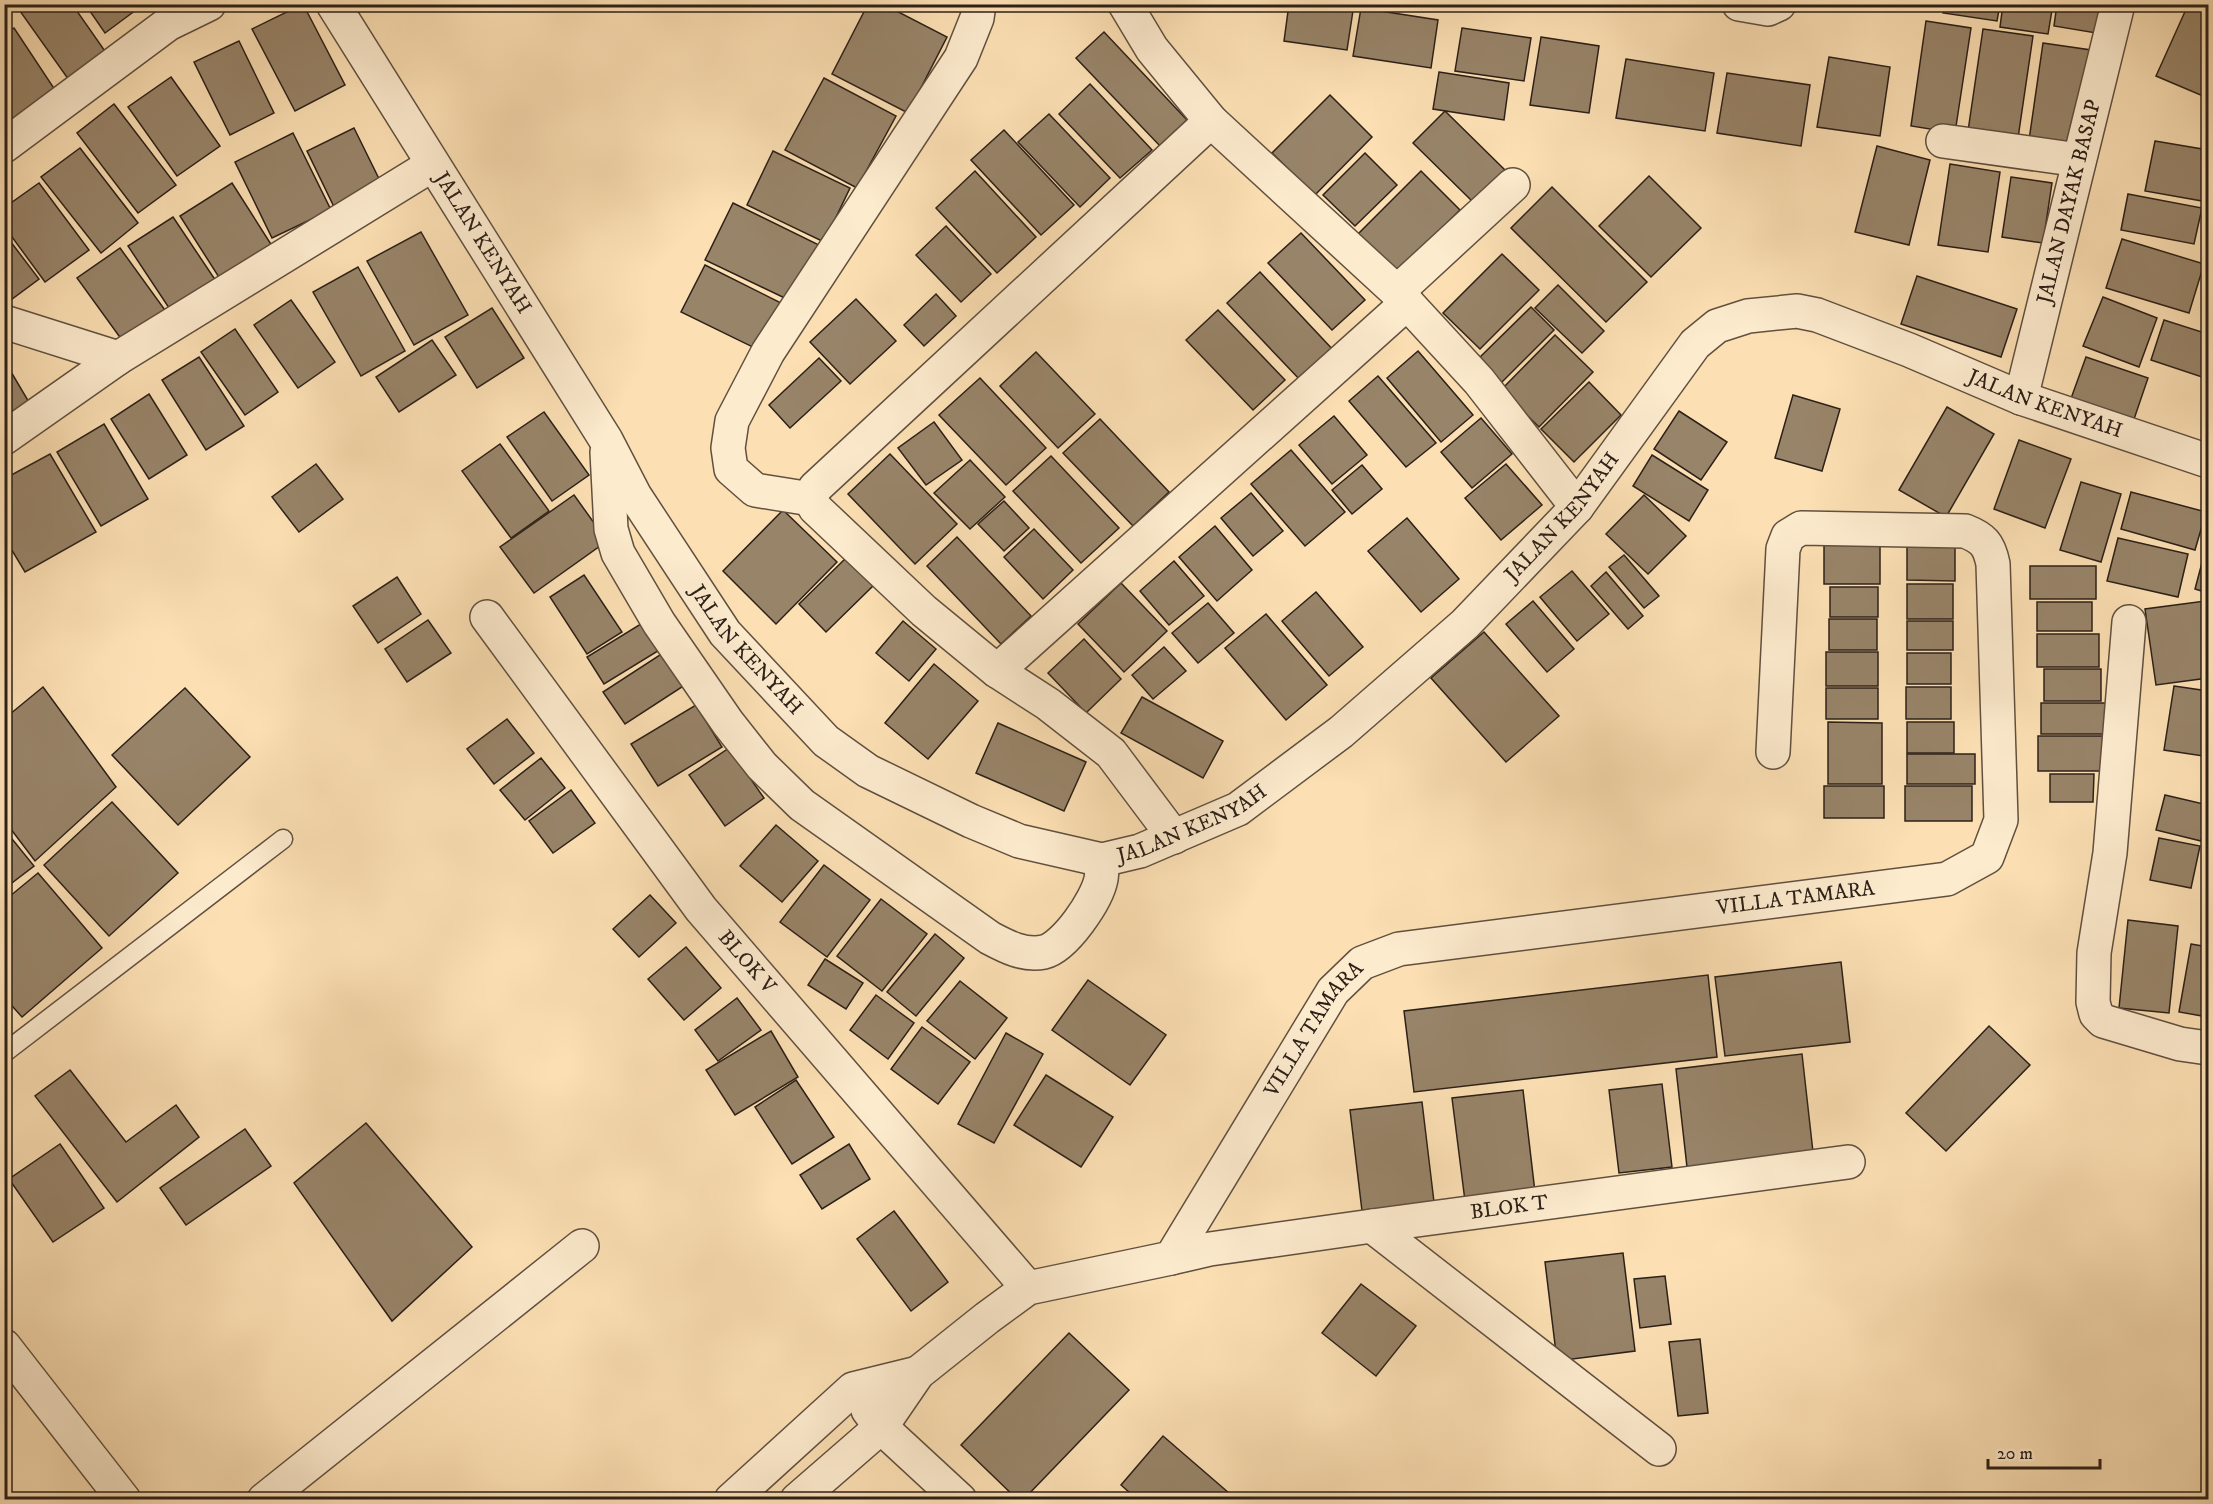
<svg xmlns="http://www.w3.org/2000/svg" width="2213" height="1504" font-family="'IM FELL DW Pica',serif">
<rect width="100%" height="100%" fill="#fce0b4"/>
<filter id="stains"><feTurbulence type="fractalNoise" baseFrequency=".00333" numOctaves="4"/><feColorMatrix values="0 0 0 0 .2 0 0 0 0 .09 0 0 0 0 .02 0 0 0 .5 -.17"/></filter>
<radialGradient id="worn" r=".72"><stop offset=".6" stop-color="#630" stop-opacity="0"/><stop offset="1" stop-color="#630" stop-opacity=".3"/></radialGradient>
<g fill="#988469" stroke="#2c2018" stroke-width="1.5">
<polygon points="15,4 72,4 114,64 76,90"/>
<polygon points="85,4 144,4 105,33"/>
<polygon points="303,4 345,85 295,111 252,29"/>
<polygon points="868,4 883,4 947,37 908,113 832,74"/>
<polygon points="897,4 964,4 963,10"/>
<polygon points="1289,4 1354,4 1347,50 1284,41"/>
<polygon points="1895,4 1931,4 1930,10"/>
<polygon points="1945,4 2000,4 1997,21 1943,13"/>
<polygon points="2003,4 2053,4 2048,34 2000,27"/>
<polygon points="2057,4 2107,4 2102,34 2054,26"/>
<polygon points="2188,5 2208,14 2208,83 2203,96 2156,76"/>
<polygon points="1361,8 1438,20 1431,68 1353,56"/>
<polygon points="1926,21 1971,28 1955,133 1911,126"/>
<polygon points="14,28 63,102 16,132 4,114 4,34"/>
<polygon points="1462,28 1531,38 1524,81 1455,71"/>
<polygon points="1983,29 2033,36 2018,138 1968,131"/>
<polygon points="1104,32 1187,120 1160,146 1076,58"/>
<polygon points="1541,37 1599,46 1589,113 1530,105"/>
<polygon points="239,41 274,113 230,135 194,62"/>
<polygon points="2043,43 2091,50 2075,154 2028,147"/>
<polygon points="1829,57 1890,67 1880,136 1817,127"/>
<polygon points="1626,59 1714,73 1705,131 1616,118"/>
<polygon points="1439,72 1509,83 1504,120 1433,109"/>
<polygon points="1727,73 1810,85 1801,146 1717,133"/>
<polygon points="171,77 220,146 177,176 128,107"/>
<polygon points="824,78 896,116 857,188 785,150"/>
<polygon points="1090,84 1152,150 1120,178 1059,114"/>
<polygon points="1330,95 1372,137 1315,195 1272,153"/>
<polygon points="114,104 176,185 138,213 77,133"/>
<polygon points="1445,111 1506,171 1474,203 1413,143"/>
<polygon points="1049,114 1110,178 1080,207 1018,142"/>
<polygon points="354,128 385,191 337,213 307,151"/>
<polygon points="1004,130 1074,205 1041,235 971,160"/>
<polygon points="293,133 331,210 272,238 235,162"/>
<polygon points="2155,141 2208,150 2208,202 2145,191"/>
<polygon points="1877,146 1930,160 1909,245 1855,232"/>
<polygon points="80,148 138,223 101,253 41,177"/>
<polygon points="773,151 850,188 824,242 747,205"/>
<polygon points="1365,153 1397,185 1355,226 1323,195"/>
<polygon points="1950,164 2000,172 1988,252 1938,245"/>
<polygon points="975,171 1036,237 997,273 936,208"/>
<polygon points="1421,171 1460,210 1395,275 1356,236"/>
<polygon points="1649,176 1701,228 1651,277 1599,226"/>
<polygon points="2011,177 2052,183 2043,243 2002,237"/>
<polygon points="39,183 89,250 45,282 4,226 4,208"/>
<polygon points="232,183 274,249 222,282 180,216"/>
<polygon points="1552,187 1647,282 1606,322 1511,228"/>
<polygon points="2128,194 2202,208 2194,244 2121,230"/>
<polygon points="733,203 821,246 793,302 705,260"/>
<polygon points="173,217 220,287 175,317 128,246"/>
<polygon points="946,226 991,274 961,302 916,255"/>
<polygon points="421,232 468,315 414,345 367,261"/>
<polygon points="4,233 39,279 4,305"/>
<polygon points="1301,233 1365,300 1332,330 1268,263"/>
<polygon points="2122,239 2204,264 2189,313 2106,288"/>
<polygon points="120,248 170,317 127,347 77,278"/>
<polygon points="1502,254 1539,290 1480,349 1443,313"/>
<polygon points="705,265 789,307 765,353 681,312"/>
<polygon points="358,267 405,351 361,376 313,292"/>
<polygon points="1260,272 1335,352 1302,382 1227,303"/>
<polygon points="1917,276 2017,309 2001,357 1901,324"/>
<polygon points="1558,285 1604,331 1582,353 1535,308"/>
<polygon points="936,294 956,316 924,346 904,325"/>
<polygon points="2103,297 2157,318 2139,367 2083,346"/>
<polygon points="856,299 896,341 850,384 810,342"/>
<polygon points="291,300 335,362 298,388 254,325"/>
<polygon points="1531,307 1554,330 1499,385 1475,362"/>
<polygon points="492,308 524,358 477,388 445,337"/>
<polygon points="1218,310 1285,380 1253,410 1186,340"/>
<polygon points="2164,320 2208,334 2208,379 2151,360"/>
<polygon points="235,329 278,392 245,415 201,352"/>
<polygon points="1555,335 1593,372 1539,427 1501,390"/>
<polygon points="432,340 456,375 399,412 376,377"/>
<polygon points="1418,351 1473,415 1441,442 1387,378"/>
<polygon points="1036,352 1095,414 1058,448 1000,386"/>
<polygon points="199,357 244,426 206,450 162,380"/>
<polygon points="2086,357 2148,378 2132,425 2069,404"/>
<polygon points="819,358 841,381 790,428 769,405"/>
<polygon points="4,360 33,409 4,426"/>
<polygon points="1378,376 1436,443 1406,467 1349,401"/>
<polygon points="980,378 1046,448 1006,485 939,415"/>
<polygon points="1589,382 1621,415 1574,462 1541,429"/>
<polygon points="149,394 187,455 149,479 111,419"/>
<polygon points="1793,395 1840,409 1822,471 1775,458"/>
<polygon points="1947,407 1994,434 1946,517 1899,490"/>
<polygon points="1679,411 1727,442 1701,480 1654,449"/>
<polygon points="544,412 589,475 552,501 507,437"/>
<polygon points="1334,416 1367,455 1332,484 1299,445"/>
<polygon points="1481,418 1512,454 1472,488 1441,452"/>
<polygon points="1100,419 1169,492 1133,526 1063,453"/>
<polygon points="934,422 962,460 926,485 898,448"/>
<polygon points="104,424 148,499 101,526 57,452"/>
<polygon points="2019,440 2071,459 2045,528 1994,509"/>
<polygon points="500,444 549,511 511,538 462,471"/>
<polygon points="1291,450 1345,512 1305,546 1251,484"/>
<polygon points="50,454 96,532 25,572 4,537 4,479"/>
<polygon points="890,454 957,524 915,564 848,494"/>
<polygon points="1652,455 1708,490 1689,521 1633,486"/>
<polygon points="1051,456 1119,528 1081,563 1013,491"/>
<polygon points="970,460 1005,497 970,529 934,493"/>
<polygon points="316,464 343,499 299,532 272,497"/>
<polygon points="1506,464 1542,505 1501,540 1465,498"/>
<polygon points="1362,465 1382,489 1352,514 1332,490"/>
<polygon points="2081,482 2121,494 2101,562 2060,550"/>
<polygon points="2131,492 2206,512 2195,550 2121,529"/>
<polygon points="1251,493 1283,531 1253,556 1221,518"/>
<polygon points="574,495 607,541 534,593 500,547"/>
<polygon points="1644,495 1686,536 1648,574 1606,534"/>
<polygon points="1004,501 1029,528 1004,551 978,524"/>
<polygon points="783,510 837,562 776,624 723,571"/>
<polygon points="1407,518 1459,579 1421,612 1368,551"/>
<polygon points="1215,526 1252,570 1217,601 1179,557"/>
<polygon points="1034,529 1073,570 1043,599 1004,557"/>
<polygon points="957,537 1031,616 1001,644 927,566"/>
<polygon points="2118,538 2188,554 2178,597 2107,581"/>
<polygon points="2208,540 2208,593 2195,589"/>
<polygon points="1824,542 1880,543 1880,584 1824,584"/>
<polygon points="1907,546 1955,546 1955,581 1907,580"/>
<polygon points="1624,555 1659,596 1644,608 1609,567"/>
<polygon points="847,557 875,584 826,632 799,604"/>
<polygon points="1174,561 1204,596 1169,625 1140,591"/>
<rect x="2030" y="566" width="66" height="33"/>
<polygon points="1572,571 1609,614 1577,641 1540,597"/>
<polygon points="1606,572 1643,616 1628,629 1591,586"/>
<polygon points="584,575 622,632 587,654 550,597"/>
<polygon points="397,577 421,614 378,643 353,606"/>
<polygon points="1121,583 1167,631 1124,672 1078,624"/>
<rect x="1907" y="584" width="46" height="35"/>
<rect x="1830" y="587" width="48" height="30"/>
<polygon points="1316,592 1363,647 1329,676 1282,621"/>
<polygon points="1533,601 1574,649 1547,672 1506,624"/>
<polygon points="2205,601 2208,628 2208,678 2156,685 2145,609"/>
<rect x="2037" y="602" width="55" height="29"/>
<polygon points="1208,603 1234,633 1198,663 1172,633"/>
<polygon points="1266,614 1327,685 1286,720 1225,648"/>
<polygon points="649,619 666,646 604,684 587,657"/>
<rect x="1829" y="619" width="48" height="31"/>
<polygon points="428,620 451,653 407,682 385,649"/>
<polygon points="903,621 936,649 909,681 876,653"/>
<rect x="1907" y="621" width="46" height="29"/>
<polygon points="1484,632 1559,716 1506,762 1431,678"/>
<rect x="2037" y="634" width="62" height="33"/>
<polygon points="1084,639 1121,679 1086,713 1048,673"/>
<polygon points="1164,647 1186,671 1153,699 1132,675"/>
<polygon points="666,651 688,683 625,724 603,692"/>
<rect x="1826" y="652" width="52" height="34"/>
<rect x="1907" y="653" width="44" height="31"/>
<polygon points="934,664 978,701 928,759 885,723"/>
<rect x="2044" y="669" width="57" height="32"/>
<polygon points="2174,686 2208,691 2208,720 2203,756 2164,750"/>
<polygon points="43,687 116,787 35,861 4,820 4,719"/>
<rect x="1906" y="687" width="45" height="32"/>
<polygon points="185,688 250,757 178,825 112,755"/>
<rect x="1826" y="688" width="52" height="31"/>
<polygon points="1142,697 1223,741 1203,778 1121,733"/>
<rect x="2041" y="703" width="69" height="31"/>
<polygon points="696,705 722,747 658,786 631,744"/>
<polygon points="507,719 534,753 494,784 467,749"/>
<polygon points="1828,722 1882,723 1882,784 1828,784"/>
<rect x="1907" y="722" width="47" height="31"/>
<polygon points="998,723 1086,762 1064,811 976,773"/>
<polygon points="2038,736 2110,736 2109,771 2038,771"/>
<polygon points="729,748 764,798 725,826 689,775"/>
<rect x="1907" y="754" width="68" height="30"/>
<polygon points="541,758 565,788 525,820 500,790"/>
<polygon points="2050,774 2094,774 2093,802 2050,802"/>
<rect x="1824" y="786" width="60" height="32"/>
<rect x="1905" y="786" width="67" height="35"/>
<polygon points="571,790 595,823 553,853 529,821"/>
<polygon points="2165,795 2208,805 2201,841 2156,830"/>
<polygon points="112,802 178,873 109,936 44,865"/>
<polygon points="776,825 818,861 782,902 740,866"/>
<polygon points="4,829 34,866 4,889"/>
<polygon points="2159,838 2200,846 2191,888 2150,880"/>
<polygon points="824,865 870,900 827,957 780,922"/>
<polygon points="38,873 102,948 22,1017 4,997 4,901"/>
<polygon points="650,895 676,923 639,957 613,929"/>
<polygon points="881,899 927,934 882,991 837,956"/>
<polygon points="2128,920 2178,926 2169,1013 2119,1008"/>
<polygon points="935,934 964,958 916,1016 887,992"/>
<polygon points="2191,944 2208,947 2208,1017 2179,1012"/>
<polygon points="686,947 721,988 684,1020 648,979"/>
<polygon points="825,959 863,983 846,1009 808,985"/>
<polygon points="1841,962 1850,1042 1725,1056 1715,977"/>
<polygon points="1708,975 1717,1057 1414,1092 1404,1011"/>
<polygon points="1088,980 1166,1035 1130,1085 1052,1030"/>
<polygon points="960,981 1007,1018 975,1059 927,1021"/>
<polygon points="876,995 914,1023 888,1059 850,1030"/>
<polygon points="737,998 761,1030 718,1061 695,1030"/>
<polygon points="1989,1026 2030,1065 1946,1151 1906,1113"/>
<polygon points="922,1027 970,1062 938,1104 891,1069"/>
<polygon points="771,1031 798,1077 735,1115 706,1070"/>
<polygon points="1006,1033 1043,1054 994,1143 958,1124"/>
<polygon points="1802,1054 1814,1161 1688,1176 1676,1069"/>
<polygon points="70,1070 126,1142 176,1105 199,1137 117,1202 35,1096"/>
<polygon points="1046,1075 1113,1117 1081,1167 1014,1125"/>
<polygon points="796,1080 834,1137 792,1164 755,1107"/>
<polygon points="1662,1084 1672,1167 1619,1173 1609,1090"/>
<polygon points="1523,1090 1535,1192 1465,1201 1452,1098"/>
<polygon points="1422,1102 1434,1202 1362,1211 1350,1110"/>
<polygon points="366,1123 472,1247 392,1321 294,1183"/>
<polygon points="245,1129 271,1166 186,1225 160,1188"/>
<polygon points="60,1144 104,1208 53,1242 9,1179"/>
<polygon points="849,1144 870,1179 822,1209 800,1175"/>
<polygon points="894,1211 948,1282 911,1311 857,1239"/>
<polygon points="1623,1253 1635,1351 1557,1361 1545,1262"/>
<polygon points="1665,1276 1671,1324 1640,1328 1634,1279"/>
<polygon points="1361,1284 1416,1326 1376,1376 1322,1333"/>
<polygon points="1069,1333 1129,1390 1023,1500 1018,1500 961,1445"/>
<polygon points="1700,1339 1708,1413 1678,1416 1669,1342"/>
<polygon points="1163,1436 1237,1500 1138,1500 1121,1485"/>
</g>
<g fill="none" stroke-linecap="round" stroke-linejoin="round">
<defs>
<polyline id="service" points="4,1053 283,839"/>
<g id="minor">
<path id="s1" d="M333,4L606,440L635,496L725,633L826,741L868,771L971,821L1019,841L1102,860L1140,851L1238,809L1341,732L1465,624L1577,507L1695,344L1717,326L1748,316L1797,311L1817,315L1909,350L2021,398L2208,461"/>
<polyline points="1125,4 1152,49 1211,121 1397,292 1479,381 1577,507"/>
<polyline points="1739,4 1768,9 1779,4"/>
<polyline points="1943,141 2079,160"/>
<polyline points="4,146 168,24 209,4"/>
<polyline points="1397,292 1513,185"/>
<polyline points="4,322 118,358"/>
<path id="s2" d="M2021,398L2118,4"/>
<polyline points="4,438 118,358 432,165"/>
<path d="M607,452L611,529L618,553L659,623L728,723L762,766L802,805L990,938C1007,947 1024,956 1044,952C1065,947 1097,900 1101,879C1102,873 1102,866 1102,860"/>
<polyline points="811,499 755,490 731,469 728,448 732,421 768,352 961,58 977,18 979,4"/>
<path id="s3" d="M487,617L701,909L1028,1288"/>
<polyline points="2129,622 2110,853 2094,953 2093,1002 2096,1014 2103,1021 2180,1044 2208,1048"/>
<polyline points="997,671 1407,303"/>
<polyline points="1174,837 1111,753 1048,704 997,671 924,611 815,508 811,499 815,488 1211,121"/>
<polyline points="1372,1226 1659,1449"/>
<path id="s4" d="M1171,1258L1210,1249L1372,1226L1848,1162"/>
<polyline points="4,1346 124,1500"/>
<polyline points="868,1410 881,1427 960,1500"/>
<polyline points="264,1500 582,1246"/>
<polyline points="731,1500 853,1389 918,1373"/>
<path id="s5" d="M797,1500L881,1427L918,1373L987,1318L1028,1288L1171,1258L1333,991L1362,963L1399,949L1947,879L1987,857L2001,820L1993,564C1989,544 1983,538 1965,531L1801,528L1788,536L1783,549L1773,752"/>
</g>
</defs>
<use href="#service" stroke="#60503f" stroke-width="21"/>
<use href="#minor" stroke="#60503f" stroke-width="36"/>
<use href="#service" stroke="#fdebce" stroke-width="18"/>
<use href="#minor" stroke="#fdebce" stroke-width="33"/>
</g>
<g text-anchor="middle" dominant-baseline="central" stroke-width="4.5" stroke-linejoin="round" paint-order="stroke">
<g font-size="21" fill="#2c2018" stroke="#fdebce">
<text stroke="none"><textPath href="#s2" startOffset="202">JALAN DAYAK BASAP</textPath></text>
<text stroke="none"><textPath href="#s1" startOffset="282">JALAN KENYAH</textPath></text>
<text stroke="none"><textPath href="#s1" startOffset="2370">JALAN KENYAH</textPath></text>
<text stroke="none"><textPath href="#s1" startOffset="1776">JALAN KENYAH</textPath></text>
<text stroke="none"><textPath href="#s1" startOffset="768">JALAN KENYAH</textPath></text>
<text stroke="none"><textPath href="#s1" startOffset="1290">JALAN KENYAH</textPath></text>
<text stroke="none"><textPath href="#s5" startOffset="1254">VILLA TAMARA</textPath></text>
<text stroke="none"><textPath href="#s3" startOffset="432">BLOK V</textPath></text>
<text stroke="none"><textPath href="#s5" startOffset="732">VILLA TAMARA</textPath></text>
<text stroke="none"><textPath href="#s4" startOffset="342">BLOK T</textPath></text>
</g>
</g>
<rect width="2213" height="1504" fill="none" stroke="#fce0b4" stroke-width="24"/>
<rect x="6" y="6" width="2201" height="1492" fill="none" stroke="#2c2018" stroke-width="3"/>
<rect x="12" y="12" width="2189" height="1480" fill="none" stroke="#2c2018" stroke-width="1.5"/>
<path d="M1988 1459v9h112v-9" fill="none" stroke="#2c2018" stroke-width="3"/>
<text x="1997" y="1459" font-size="18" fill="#2c2018" stroke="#fdebce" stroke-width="4.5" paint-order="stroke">20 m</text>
<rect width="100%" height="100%" filter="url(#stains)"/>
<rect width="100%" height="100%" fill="url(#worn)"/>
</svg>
